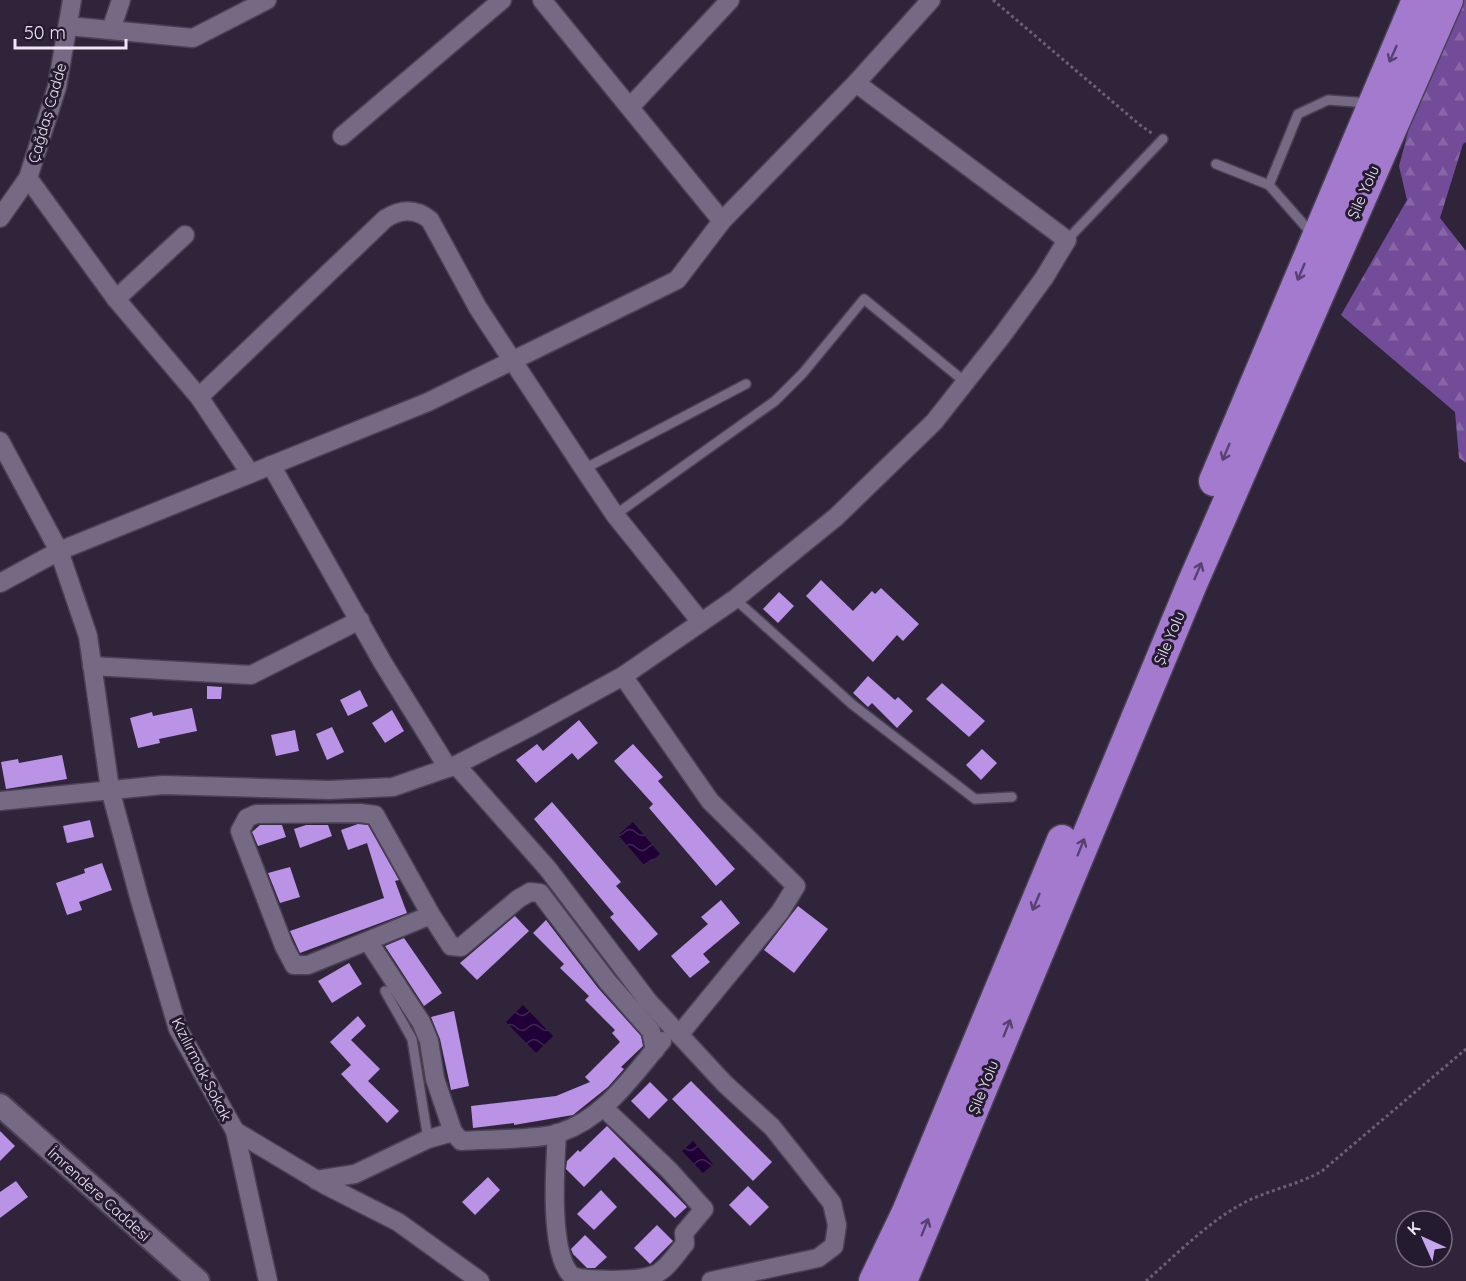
<svg xmlns="http://www.w3.org/2000/svg" width="1466" height="1281" font-family="Quicksand,sans-serif">
<defs>
<pattern id="forest-firs" width="22" height="20" patternUnits="userSpaceOnUse" patternTransform="scale(1.5)"><rect width="22" height="20" fill="#734c99"/><path d="M5 1l3.5 6h-7zM16 11l3.5 6h-7z" fill="#8766a8"/></pattern>
<pattern id="water-waves" width="16" height="10" patternUnits="userSpaceOnUse" patternTransform="scale(1.5)"><rect width="16" height="10" fill="#200036"/><path d="M0 5q4-4 8 0t8 0" fill="none" stroke="#412554"/></pattern>
</defs>
<rect width="100%" height="100%" fill="#2f243a"/>
<polygon fill="url(#forest-firs)" points="1462,0 1466,0 1466,142 1463,144 1440,218 1466,251 1466,463 1459,458 1455,412 1341,315 1407,200 1399,166 1413,113"/>
<g fill="url(#water-waves)">
<polygon points="633,822 660,854 645,866 618,835"/>
<polygon points="523,1005 553,1036 536,1053 506,1022"/>
<polygon points="693,1141 713,1164 703,1173 682,1151"/>
</g>
<g fill="#ba92e6">
<polygon points="821,580 853,611 872,591 875,594 881,588 919,624 903,641 897,635 873,662 806,596"/>
<polygon points="779,592 794,606 778,623 763,609"/>
<polygon points="868,676 895,700 898,697 913,711 897,728 872,703 868,707 853,693"/>
<polygon points="942,683 985,721 969,737 926,699"/>
<polygon points="207,686 222,687 221,699 207,699"/>
<polygon points="360,690 368,706 348,716 340,700"/>
<polygon points="192,708 197,731 159,739 160,743 138,748 130,718 152,712 153,716"/>
<polygon points="392,710 404,731 385,743 372,723"/>
<polygon points="579,720 598,743 578,760 572,753 536,783 516,760 537,744 543,751"/>
<polygon points="332,727 344,752 327,760 316,734"/>
<polygon points="295,730 299,751 276,756 271,735"/>
<polygon points="633,744 663,777 658,781 735,869 716,886 649,808 653,804 614,761"/>
<polygon points="982,749 997,763 981,780 966,765"/>
<polygon points="62,755 67,779 6,789 1,762 18,759 19,763"/>
<polygon points="552,802 621,882 616,886 658,934 639,951 610,917 614,914 534,819"/>
<polygon points="90,820 94,837 67,843 63,826"/>
<polygon points="358,824 368,825 399,880 395,881 407,913 300,953 290,931 384,898 367,843 348,850 341,830"/>
<polygon points="260,825 282,825 286,837 258,846 252,832"/>
<polygon points="306,825 328,825 332,836 300,848 294,829"/>
<polygon points="102,863 112,890 79,902 82,910 67,915 56,883 85,873 84,869"/>
<polygon points="290,867 300,897 280,903 268,873"/>
<polygon points="721,900 740,923 703,954 710,962 690,978 671,956 708,924 701,917"/>
<polygon points="798,906 828,929 794,973 764,950"/>
<polygon points="515,916 529,931 477,980 460,963"/>
<polygon points="546,920 598,988 641,1036 643,1046 621,1067 624,1069 608,1087 573,1115 514,1125 514,1123 473,1128 471,1106 556,1096 590,1082 585,1077 620,1042 612,1033 615,1030 585,1000 589,996 560,968 564,964 533,933"/>
<polygon points="404,938 442,993 424,1006 385,946"/>
<polygon points="349,963 362,984 332,1003 318,981"/>
<polygon points="454,1011 469,1086 451,1090 440,1039 431,1017"/>
<polygon points="358,1016 366,1026 351,1040 380,1069 368,1081 399,1111 387,1123 341,1074 351,1065 330,1042"/>
<polygon points="691,1081 772,1162 753,1181 672,1099"/>
<polygon points="650,1082 668,1100 649,1119 631,1101"/>
<polygon points="607,1126 687,1207 675,1218 614,1157 584,1187 566,1169 567,1161 578,1150 580,1152"/>
<polygon points="0,1131 15,1146 0,1161"/>
<polygon points="488,1177 500,1190 475,1215 462,1202"/>
<polygon points="16,1181 28,1197 0,1218 0,1192"/>
<polygon points="748,1186 769,1207 750,1226 729,1205"/>
<polygon points="601,1190 617,1207 594,1230 577,1214"/>
<polygon points="657,1225 673,1241 650,1264 634,1248"/>
<polygon points="585,1235 607,1257 595,1268 587,1268 573,1254 571,1249"/>
</g>
<g fill="none" stroke-linecap="round" stroke-linejoin="round">
<defs>
<g id="service">
<polyline points="1216,164 1269,185 1313,235"/>
<polyline points="1269,185 1298,114 1328,100 1369,103"/>
<polyline points="1067,240 1163,139"/>
<polyline points="584,469 746,384"/>
<polyline points="615,515 775,401 803,373 864,299 965,382"/>
<polyline points="735,599 853,705 975,799 1012,797"/>
<polyline points="385,991 412,1039 428,1139"/>
</g>
<g id="minor">
<polyline points="542,0 722,221"/>
<polyline points="68,26 193,38 267,0"/>
<polyline points="111,30 121,0"/>
<polyline points="630,107 730,0"/>
<polyline points="342,136 502,0"/>
<polyline points="28,178 116,299 199,397 250,473"/>
<polyline points="0,218 28,178 57,87 72,0"/>
<polyline points="116,299 185,235"/>
<path d="M199,397L385,219C400,209 416,208 430,220L478,308L584,469L615,515L701,622"/>
<polyline points="0,441 59,551 88,636 110,789 139,897 178,1029 235,1131 268,1281"/>
<polyline points="271,465 383,663 448,768"/>
<polyline points="0,583 59,551 428,402 677,280 722,221 856,83 931,0"/>
<polyline points="92,666 251,675 360,620"/>
<polyline points="623,676 710,801 796,886 780,912 679,1035"/>
<polyline points="456,765 548,869 648,1001 725,1084 772,1127 803,1166 832,1203 837,1225 834,1246 818,1258 711,1281"/>
<polyline points="0,801 163,785 329,790 393,787 456,765 528,728 623,676 735,599 836,517 934,422 1001,337 1044,278 1067,240 856,83"/>
<polyline points="431,915 375,815 360,813 256,814 247,818 240,831 284,946 294,965 308,965 431,915 451,946 461,947 518,899 530,892 540,893 607,981 651,1031 655,1050"/>
<polyline points="368,941 421,1022 429,1041 435,1079 453,1132"/>
<polyline points="235,1131 327,1186 398,1222 480,1281"/>
<path d="M557,1133C555,1166 549,1249 570,1274C578,1281 600,1279 610,1280C622,1280 645,1279 656,1274C667,1269 677,1253 685,1244L684,1233L704,1209L669,1170L604,1108"/>
<path d="M316,1180L355,1174L428,1139L453,1132L461,1141C486,1139 538,1140 559,1133C605,1118 632,1076 662,1041"/>
</g>
<polyline id="tertiary" points="0,1105 198,1281"/>
<g id="trunk">
<polyline points="1214,481 1417,0"/>
<polyline points="874,1281 907,1212 1062,840"/>
<polyline points="902,1281 1192,584 1448,0"/>
</g>
</defs>
<use href="#service" stroke="#4a4154" stroke-width="12"/>
<use href="#minor" stroke="#4a4154" stroke-width="21"/>
<use href="#tertiary" stroke="#4a4154" stroke-width="26"/>
<use href="#trunk" stroke="#4a4154" stroke-width="33"/>
<g stroke="#6a6174" stroke-width="3" stroke-dasharray="3 3" stroke-linecap="butt">
<polyline points="993,0 1140,125 1153,134"/>
<path d="M1146,1281C1176,1255 1206,1224 1240,1205C1266,1190 1296,1186 1322,1171L1466,1049"/>
</g>
<use href="#service" stroke="#756983" stroke-width="9"/>
<use href="#minor" stroke="#756983" stroke-width="18"/>
<use href="#tertiary" stroke="#756983" stroke-width="22"/>
<use href="#trunk" stroke="#a47acf" stroke-width="30"/>
</g>
<defs><path id="oneway-shaft" d="M-6 0H5M1.5-3L5.5 0L1.5 3" fill="none" stroke-width="1.6" stroke-linecap="round" stroke-linejoin="round" transform="scale(1.5)"/></defs>
<g stroke="#584170">
<use href="#oneway-shaft" transform="translate(1393 54) rotate(114)"/>
<use href="#oneway-shaft" transform="translate(1301 272) rotate(113)"/>
<use href="#oneway-shaft" transform="translate(1226 452) rotate(113)"/>
<use href="#oneway-shaft" transform="translate(1198 571) rotate(-67)"/>
<use href="#oneway-shaft" transform="translate(1081 847) rotate(-68)"/>
<use href="#oneway-shaft" transform="translate(1036 902) rotate(113)"/>
<use href="#oneway-shaft" transform="translate(1007 1028) rotate(-68)"/>
<use href="#oneway-shaft" transform="translate(925 1227) rotate(-68)"/>
</g>
<g text-anchor="middle" dominant-baseline="central" stroke-width="6" stroke-linejoin="round" paint-order="stroke">
<g font-size="15" fill="#ede7f5" stroke="#251b30">
<text transform="translate(47 113) rotate(-74)">Çağdaş Cadde</text>
<text transform="translate(1363 192) rotate(-66)">Şile Yolu</text>
<text transform="translate(1169 638) rotate(-67)">Şile Yolu</text>
<text transform="translate(202 1069) rotate(63)">Kızılırmak Sokak</text>
<text transform="translate(983 1087) rotate(-68)">Şile Yolu</text>
<text transform="translate(99 1194) rotate(42)">İmrendere Caddesi</text>
</g>
</g>
<g transform="translate(1424 1239) rotate(315)"><circle r="28" fill="#251b30" stroke="#756d7f" stroke-width="1.5"/>
<path d="M0-4.5L10 22L0 15L-10 22Z" fill="#c8a5ef"/>
<text y="-9" font-size="16" font-weight="bold" text-anchor="middle" fill="#ede7f5">K</text>
</g>
<path d="M15 39v9h111v-9" fill="none" stroke="#ede7f5" stroke-width="3"/>
<text x="24" y="39" font-size="18" fill="#ede7f5" stroke="#251b30" stroke-width="4.5" paint-order="stroke">50 m</text>
</svg>
